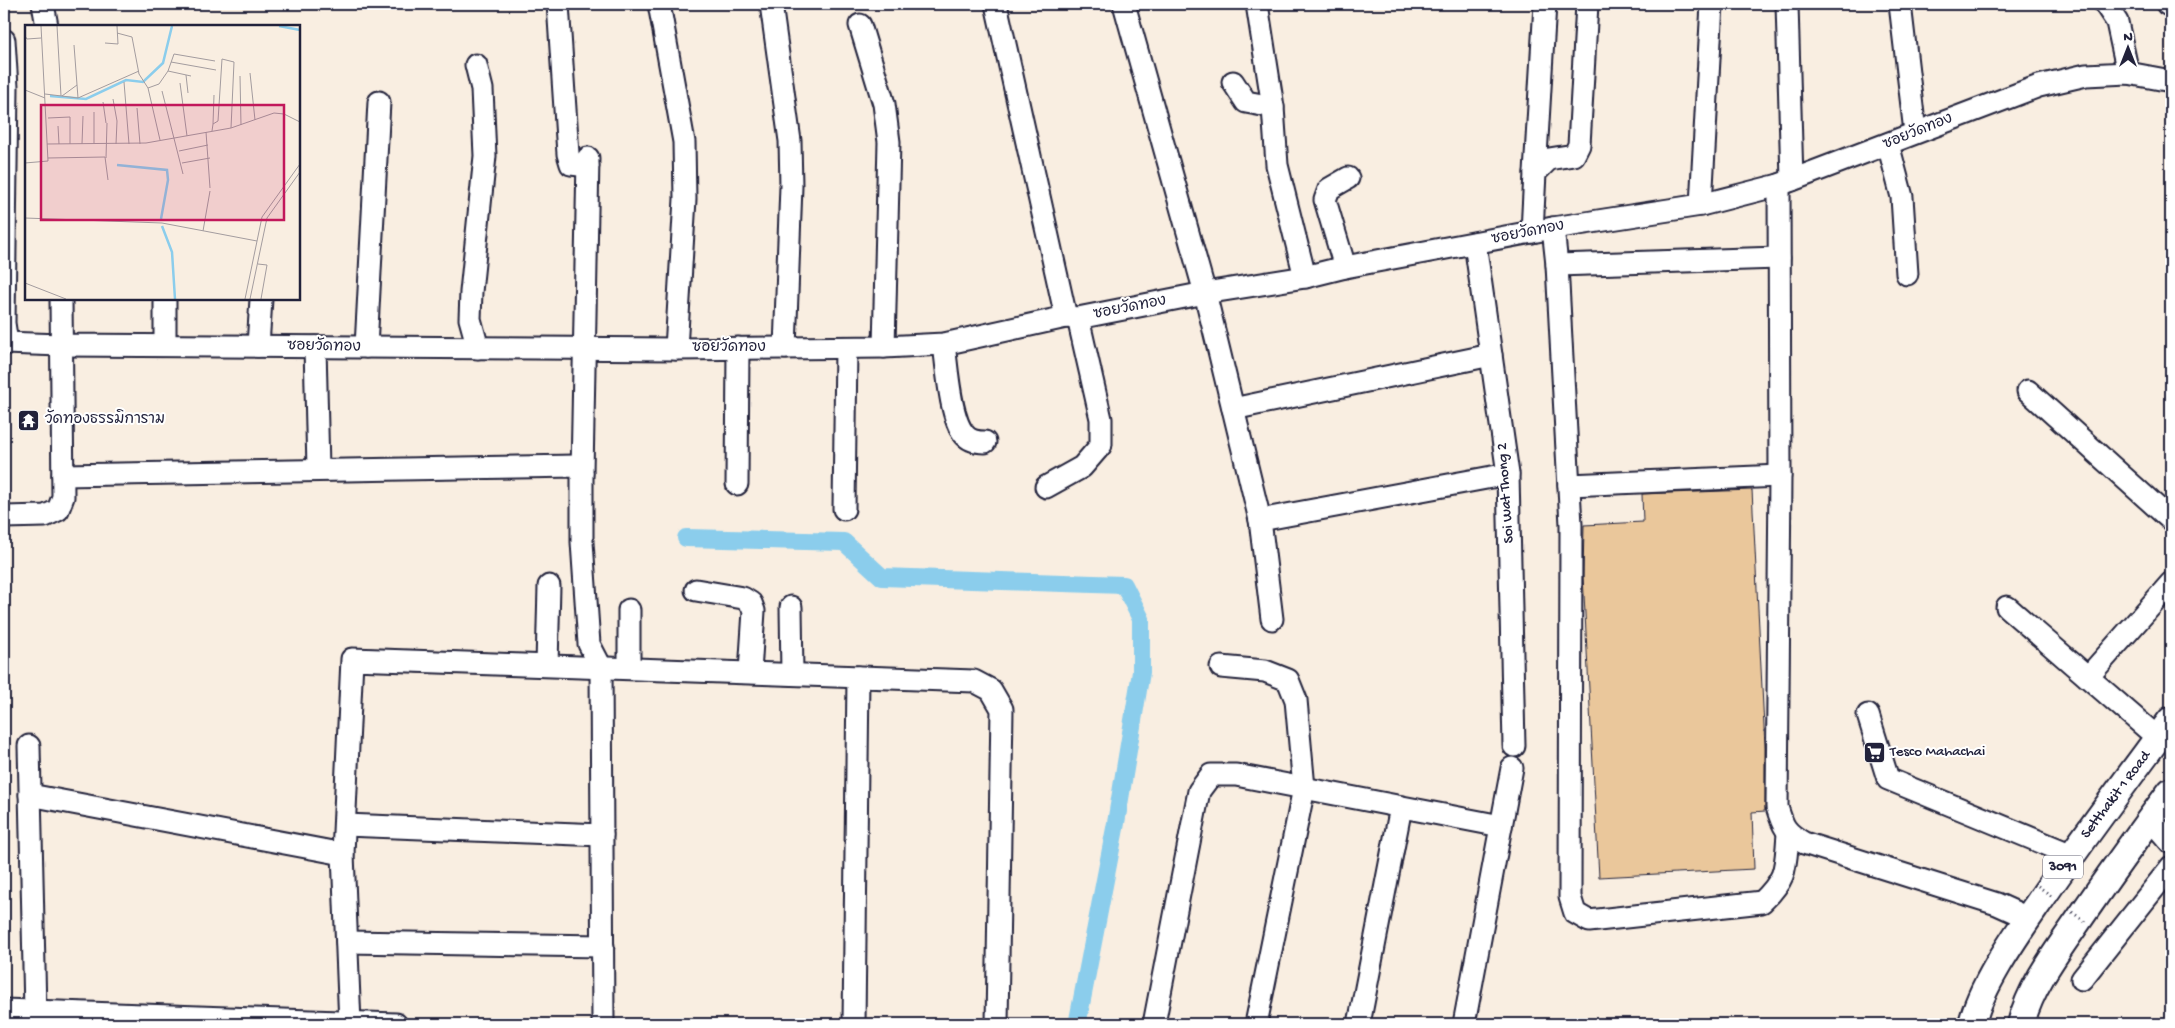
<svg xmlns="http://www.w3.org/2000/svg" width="2175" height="1028" font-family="'Gochi Hand','Playpen Sans Thai',sans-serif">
<rect width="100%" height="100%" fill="#f9eee1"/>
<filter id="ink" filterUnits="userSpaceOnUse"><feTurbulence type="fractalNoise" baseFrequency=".02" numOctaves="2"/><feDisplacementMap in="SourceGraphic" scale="10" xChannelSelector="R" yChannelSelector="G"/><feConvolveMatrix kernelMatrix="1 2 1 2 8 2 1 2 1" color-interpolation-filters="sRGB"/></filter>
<g filter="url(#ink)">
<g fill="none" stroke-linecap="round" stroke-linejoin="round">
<polyline stroke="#8bcdec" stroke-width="18" points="686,538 844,542 882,577 1124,585 1141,619 1141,672 1116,823 1078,1020"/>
</g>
<polygon fill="#eac79b" stroke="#22223b" points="1752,490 1765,747 1765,811 1752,812 1754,869 1599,877 1583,576 1584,525 1643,522 1642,494"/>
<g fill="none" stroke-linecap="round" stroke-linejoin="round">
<defs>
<g id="minor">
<polyline points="43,4 47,26"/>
<polyline points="558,4 568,154 571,164 588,166"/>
<polyline points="659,4 684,142 685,199 676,349"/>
<polyline points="771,4 790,141 791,186 785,348"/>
<polyline points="996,4 1066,317"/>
<polyline points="1124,4 1205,293 1260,520 1272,619"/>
<polyline points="1257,4 1273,107 1277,165 1305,277"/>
<polyline points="1787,4 1792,180"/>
<polyline points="1900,4 1915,132"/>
<polyline points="2105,4 2117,22 2128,73"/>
<polyline points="2167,4 2171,6"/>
<polyline points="860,25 884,104 889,142 884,347"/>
<polyline points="4,40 7,87 4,323 7,343"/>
<polyline points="476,65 482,89 485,156 471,292 470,319 478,348"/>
<polyline points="1233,82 1246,102 1273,107"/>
<polyline points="1888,144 1902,197 1907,274"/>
<polyline points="1535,173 1545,4"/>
<path d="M1779,185L1780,476L1777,807C1783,827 1785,832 1804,843L1997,904L2028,918"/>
<polyline points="1701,205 1712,4"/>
<path d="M1553,228L1557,265L1571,525L1570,897L1575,913L1589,921L1762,902C1788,877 1785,868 1788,834"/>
<polyline points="1532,232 1535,173 1549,159 1574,155 1579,145 1587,4"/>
<polyline points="1475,243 1508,474 1514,746"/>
<polyline points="1557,265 1779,258"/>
<polyline points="1345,267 1325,200 1329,189 1348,178"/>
<polyline points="165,299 165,345"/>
<polyline points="4,343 61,345 676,349 884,347 944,344 1066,317 1078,318 1205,293 1305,277 1345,267 1553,228 1701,205 1779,185 2039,86 2086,75 2128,73 2171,81"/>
<path d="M944,344C947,366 950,418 964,434C969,441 977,442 985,442"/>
<polyline points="258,346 261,299"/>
<polyline points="315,347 318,469"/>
<polyline points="366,347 379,102"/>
<polyline points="2028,391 2171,520"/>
<polyline points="1233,409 1491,355"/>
<polyline points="582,473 588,158"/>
<polyline points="63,475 576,466 582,473 582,542 589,644 601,667 603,1024"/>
<polyline points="737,484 738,348"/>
<polyline points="1569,485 1780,476"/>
<polyline points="1046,487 1082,467 1101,445 1101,419 1078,318"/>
<polyline points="844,509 846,348"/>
<polyline points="4,517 45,516 58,510 63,497 61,299"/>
<polyline points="1260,520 1508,474"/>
<polyline points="696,590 743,598 751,603 754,611 750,672"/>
<polyline points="791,607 792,674"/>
<polyline points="2007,607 2158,738"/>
<polyline points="629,610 629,668"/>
<polyline points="547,665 549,586"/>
<polyline points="1221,667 1265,671 1288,680 1296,700 1304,788 1256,1024"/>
<polyline points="2088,677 2171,583"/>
<polyline points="1868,715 1888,779 2072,855"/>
<polyline points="29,746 35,1011"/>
<polyline points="30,795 343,854"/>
<polyline points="2150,819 2171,843"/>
<polyline points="345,825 602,835"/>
<polyline points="347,942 603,946"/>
<polyline points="2082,979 2171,867"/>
<polyline points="4,1010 396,1024"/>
<polyline points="350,1024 343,854 352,659 974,681 991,690 1002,709 997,1024"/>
<polyline points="854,1024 858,677"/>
<polyline points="1154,1024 1199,791 1211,775 1236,775 1501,826"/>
<polyline points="1359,1024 1401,807"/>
<polyline points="1464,1024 1512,768"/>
</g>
<g id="major">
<path d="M1972,1024C1980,987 2015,937 2037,905C2080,842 2126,781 2171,720"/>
<path d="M2021,1024C2030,987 2056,953 2078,921C2108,877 2139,834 2171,791"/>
</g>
</defs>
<use href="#minor" stroke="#22223b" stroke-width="25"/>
<use href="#major" stroke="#22223b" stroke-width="30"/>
<use href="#minor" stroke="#fff" stroke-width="21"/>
<use href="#major" stroke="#fff" stroke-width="26"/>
<g stroke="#22223b" stroke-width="3" stroke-dasharray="1 4" stroke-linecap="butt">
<polyline points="2038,886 2054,898"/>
<polyline points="2072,912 2088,924"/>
</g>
</g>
</g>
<defs>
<symbol id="temple-square" viewBox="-11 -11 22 22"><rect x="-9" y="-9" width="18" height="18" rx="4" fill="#22223b" stroke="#fff"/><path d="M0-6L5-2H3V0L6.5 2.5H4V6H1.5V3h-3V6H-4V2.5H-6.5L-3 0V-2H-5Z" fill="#fff"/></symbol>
<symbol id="supermarket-square" viewBox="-11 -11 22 22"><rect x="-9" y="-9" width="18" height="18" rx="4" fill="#22223b" stroke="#fff"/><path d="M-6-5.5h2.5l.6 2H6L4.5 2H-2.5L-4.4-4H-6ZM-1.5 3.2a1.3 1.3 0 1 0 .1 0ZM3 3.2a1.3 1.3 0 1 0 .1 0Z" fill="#fff"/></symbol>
</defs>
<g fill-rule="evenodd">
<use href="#temple-square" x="16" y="408" width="25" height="25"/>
<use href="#supermarket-square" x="1862" y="740" width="25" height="25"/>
</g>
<g text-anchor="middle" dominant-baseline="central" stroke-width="4" stroke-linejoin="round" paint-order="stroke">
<rect fill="#fff" stroke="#646476" stroke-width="1" x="2043" y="855.5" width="40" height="23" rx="4"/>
<g font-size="14" font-weight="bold" fill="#22223b">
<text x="2063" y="867">3091</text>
</g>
<g font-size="15" fill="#22223b" stroke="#fff">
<text transform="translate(1918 132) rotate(-22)">ซอยวัดทอง</text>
<text transform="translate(1528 233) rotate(-11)">ซอยวัดทอง</text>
<text transform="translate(1130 308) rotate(-11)">ซอยวัดทอง</text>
<text transform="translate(324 347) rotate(1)">ซอยวัดทอง</text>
<text x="729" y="348">ซอยวัดทอง</text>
<text transform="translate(1506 493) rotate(-94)">Soi Wat Thong 2</text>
<text transform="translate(2116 795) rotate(-53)">Setthakit 1 Road</text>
</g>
<g font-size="15" fill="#22223b" stroke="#fff" text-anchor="start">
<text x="45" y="420">วัดทองธรรมิการาม</text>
<text x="1890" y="752">Tesco Mahachai</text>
</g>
</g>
<g transform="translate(25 25)">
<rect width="275" height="275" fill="#f9eee1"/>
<path fill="none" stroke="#8bcdec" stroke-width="2.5" d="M254,1L275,5M25,71L61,74L101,55L118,57L138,38L147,1M92,140L142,145L143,155L136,194M137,201L147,227L150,274"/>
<path fill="none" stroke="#a39c9f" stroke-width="1" d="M32,1L36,71M92,8L107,12L114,49L123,63L135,115M0,11L2,14L16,13M80,18L93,19L92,1M49,20L53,73M146,37L191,45M143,46L166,51M225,48L230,95M161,50L163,68M215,51L216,100M99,57L104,119M155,58L162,111M123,63L134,59L143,46L149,29L190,36M0,65L20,73M137,66L158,149M20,69L53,73L114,46M37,71L52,60M88,74L92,96L91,119M78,77L81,98M112,83L115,119M69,87V119M23,93L45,92V119M188,99L189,70M33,101L34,119M187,106L188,99L193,96L197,34L209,37L206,103M181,107L185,163M22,119L121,118L206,103L249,88L259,89L275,97M57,119L58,91M154,126L183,120M23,133L80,132L83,155M81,133L82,98M0,138L23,136L16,1M157,138L185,133M0,193L137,198L232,216M178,206L185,166M233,239L242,240L236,274M0,258L41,274M220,274L237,192L275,139M225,274L242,193L275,147"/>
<path fill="#c2185b" fill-opacity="0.15" stroke="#c2185b" stroke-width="2.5" d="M16,80H259V195H16Z"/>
<rect width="275" height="275" fill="none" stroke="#22223b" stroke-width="2.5"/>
</g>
<rect width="2175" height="1028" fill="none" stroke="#fff" stroke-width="20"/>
<rect x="10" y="10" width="2155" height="1008" fill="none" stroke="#22223b" stroke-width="2" filter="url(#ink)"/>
<g transform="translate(2128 48)" stroke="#ffffff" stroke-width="4" paint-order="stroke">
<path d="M0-4L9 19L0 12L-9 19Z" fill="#22223b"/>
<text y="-8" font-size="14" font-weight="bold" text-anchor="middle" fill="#22223b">N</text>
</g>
</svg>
